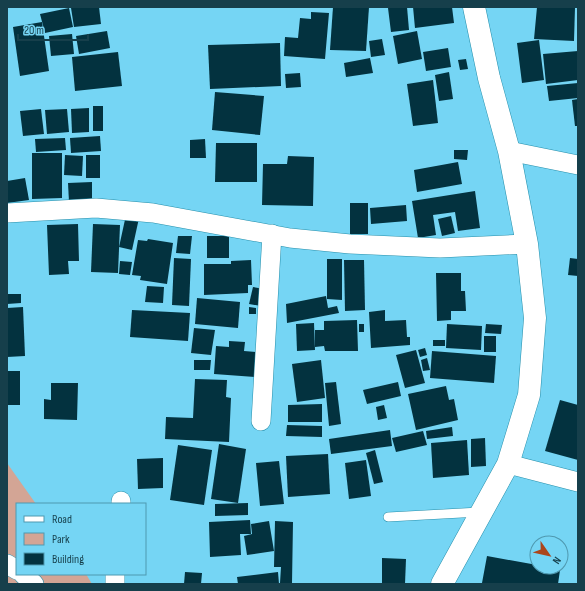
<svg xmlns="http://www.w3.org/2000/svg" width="585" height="591" font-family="'Sofia Sans Condensed',sans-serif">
<rect width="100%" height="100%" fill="#75d5f4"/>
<polygon fill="#d3a595" points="7,463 36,504 17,504 17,574 86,574 92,584 7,584"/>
<g fill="#03323f">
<polygon points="99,7 101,24 74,27 71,8"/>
<polygon points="333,7 369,7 366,51 330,50"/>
<polygon points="407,7 409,30 391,32 388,8"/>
<polygon points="413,7 452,7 454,23 415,28"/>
<polygon points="537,7 575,7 574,41 534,39"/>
<polygon points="69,8 73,27 45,33 40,14"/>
<polygon points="311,12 329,13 325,59 284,56 285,37 298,38 300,18 311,19"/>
<polygon points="42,22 49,71 20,76 13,27"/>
<polygon points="107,31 110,48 79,54 76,36"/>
<polygon points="417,31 422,59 398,64 393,36"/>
<polygon points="72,34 74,54 51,56 49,36"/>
<polygon points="382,39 385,55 371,57 369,41"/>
<polygon points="539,40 544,80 522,83 517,43"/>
<polygon points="280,43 281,86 210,89 208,45"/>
<polygon points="448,48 451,67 426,71 423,52"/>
<polygon points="578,51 578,80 546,84 543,54"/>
<polygon points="118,52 122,86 75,91 72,57"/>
<polygon points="370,58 373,73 346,77 344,63"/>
<polygon points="466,59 468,69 460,70 458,60"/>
<polygon points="449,72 453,99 439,101 435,75"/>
<polygon points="300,73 301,87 286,88 285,74"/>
<polygon points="433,80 438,123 413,126 407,84"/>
<polygon points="578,83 578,98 549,101 547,86"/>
<polygon points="215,92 264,96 260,135 212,130"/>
<polygon points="578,99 578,126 575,126 572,100"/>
<rect x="93" y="106" width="10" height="25"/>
<polygon points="89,108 89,132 72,133 71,109"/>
<polygon points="41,109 44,134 23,136 20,111"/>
<polygon points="67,109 69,132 47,134 45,110"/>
<polygon points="100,136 101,151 71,153 70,138"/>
<polygon points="65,138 66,150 36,152 35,139"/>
<polygon points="205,139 206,158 190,158 190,140"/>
<polygon points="216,143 257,143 257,182 215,182"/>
<polygon points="454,150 468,150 467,160 454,159"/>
<polygon points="32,153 62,153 62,198 32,199"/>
<polygon points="65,155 83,156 82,176 64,175"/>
<rect x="86" y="155" width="14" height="23"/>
<polygon points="288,156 314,157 313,206 262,205 263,164 287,164"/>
<polygon points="458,162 462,184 417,192 414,170"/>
<polygon points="25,178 29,200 7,203 7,181"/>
<polygon points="92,182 92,202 69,202 68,183"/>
<polygon points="475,191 480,228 458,231 455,212 433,215 436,235 418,238 412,201"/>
<rect x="350" y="203" width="18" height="31"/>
<polygon points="406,205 407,221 371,224 370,208"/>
<polygon points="126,215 139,218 132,250 119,247"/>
<polygon points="451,216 455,233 442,236 438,219"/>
<polygon points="78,224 79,261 68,261 69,274 49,275 47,225"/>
<polygon points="93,224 120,225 118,273 91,272"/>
<polygon points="178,236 192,236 190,254 176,253"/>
<rect x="207" y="236" width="22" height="22"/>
<polygon points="148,239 173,243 167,284 140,280 141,276 132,275 138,240 147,241"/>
<polygon points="174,258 191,259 189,306 172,305"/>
<polygon points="570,258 578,259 578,276 568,275"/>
<polygon points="327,259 342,259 342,300 327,299"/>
<polygon points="251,260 252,285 248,285 248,293 204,295 204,264 231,264 231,261"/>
<polygon points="344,260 364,260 365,310 345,311"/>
<polygon points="120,261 132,262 130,275 119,274"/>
<polygon points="436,273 461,273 461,291 465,291 466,311 451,311 451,320 437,321"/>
<polygon points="147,286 164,287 163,303 145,302"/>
<polygon points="253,287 264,289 261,306 249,304"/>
<polygon points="7,294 21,294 21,303 7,304"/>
<polygon points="326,296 328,308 337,306 339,313 287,323 286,304"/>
<polygon points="197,298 240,302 238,328 195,324"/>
<polygon points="23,307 25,356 7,357 7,308"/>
<polygon points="249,307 256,308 256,314 249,314"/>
<polygon points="132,310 190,313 188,341 130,337"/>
<polygon points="385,310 385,321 406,320 407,337 410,337 410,345 371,348 369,312"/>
<polygon points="357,320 358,351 325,351 324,346 315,347 315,330 324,330 324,321"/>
<polygon points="314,323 315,350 297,351 296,324"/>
<rect x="359" y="324" width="5" height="8"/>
<polygon points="447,324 482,326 481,350 446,348"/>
<polygon points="486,324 502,325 501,334 485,333"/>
<polygon points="194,328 215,330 211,355 191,353"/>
<rect x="484" y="336" width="12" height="16"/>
<rect x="433" y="340" width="12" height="6"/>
<polygon points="229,341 245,342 244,351 257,352 255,377 214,374 216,346 229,347"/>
<polygon points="425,348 427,355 420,357 418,350"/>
<polygon points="416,350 425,383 405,388 396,355"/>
<polygon points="432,351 496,356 494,383 430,378"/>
<polygon points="427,358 430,370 423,371 421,360"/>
<polygon points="194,360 211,360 210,370 194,370"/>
<polygon points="321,360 325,398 297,402 292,364"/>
<rect x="7" y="371" width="13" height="34"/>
<polygon points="195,379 227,380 226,397 231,398 229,442 165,439 166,417 193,418"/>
<polygon points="336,382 341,424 329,426 325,383"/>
<polygon points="398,382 401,396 367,404 363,390"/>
<polygon points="51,383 78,383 77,420 44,419 44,399 51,400"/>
<polygon points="446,386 449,400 454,399 458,420 416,430 408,394"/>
<polygon points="560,400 578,405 578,460 545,451"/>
<polygon points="322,404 322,422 288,422 288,405"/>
<polygon points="384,405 387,418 378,420 376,407"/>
<polygon points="287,425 322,426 322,437 286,436"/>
<polygon points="452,427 453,436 427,439 426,431"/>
<polygon points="390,430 392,446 331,454 329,439"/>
<polygon points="423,431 427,445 396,452 392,438"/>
<polygon points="485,438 486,466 471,467 471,439"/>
<polygon points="467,440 469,475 433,478 431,443"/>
<polygon points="219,444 246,449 238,503 211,499"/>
<polygon points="178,445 212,450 204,505 170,500"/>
<polygon points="375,450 383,482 374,484 366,453"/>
<polygon points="328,454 330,494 288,497 286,456"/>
<polygon points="163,458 163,488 138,489 137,459"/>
<polygon points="366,460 371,496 349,499 345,463"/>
<polygon points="279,461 284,504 260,506 256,463"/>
<polygon points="248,503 248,515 215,516 215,504"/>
<polygon points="250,520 251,534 240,534 241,555 210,557 209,522"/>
<polygon points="269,521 274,551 247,555 244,536 252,534 251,524"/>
<polygon points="275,521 293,522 292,583 280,583 281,567 274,567"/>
<polygon points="487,556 537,565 537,567 560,570 558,584 482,583"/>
<polygon points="382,558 406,559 405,584 382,584"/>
<polygon points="185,572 202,573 201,584 184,584"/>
<polygon points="278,572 279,584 238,584 237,577"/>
</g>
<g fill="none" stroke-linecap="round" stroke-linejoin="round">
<defs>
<polyline id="lane" points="388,517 480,512"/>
<g id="street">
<polyline points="509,151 578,165"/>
<polyline points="7,213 96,208 153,213 290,238 350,244 440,248 527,244"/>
<polyline points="261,421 272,234"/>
<polyline points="508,464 578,482"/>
<polyline points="121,504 121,501"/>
<polyline points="7,564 17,570"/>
<polyline points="23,574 34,584"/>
<polyline points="115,584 115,574"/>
</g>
<polyline id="secondary" points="442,584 508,464 529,395 535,318 527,244 509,151 489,78 474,7"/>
</defs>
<use href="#lane" stroke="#258fab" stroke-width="10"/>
<use href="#street" stroke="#258fab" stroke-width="20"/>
<use href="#secondary" stroke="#258fab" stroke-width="23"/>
<use href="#lane" stroke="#fff" stroke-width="9"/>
<use href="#street" stroke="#fff" stroke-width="19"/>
<use href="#secondary" stroke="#fff" stroke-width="22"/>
</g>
<rect width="585" height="591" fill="none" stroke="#163f4b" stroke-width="16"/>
<rect x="16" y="503" width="130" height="72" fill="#75d5f4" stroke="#4f99b0"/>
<rect x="24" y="516" width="20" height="6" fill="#ffffff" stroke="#4f99b0"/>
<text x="52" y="523" font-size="12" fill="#163f4b">Road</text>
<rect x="24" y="533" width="20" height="12" fill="#d3a595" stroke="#4f99b0"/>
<text x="52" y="543" font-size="12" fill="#163f4b">Park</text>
<rect x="24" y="553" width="20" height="12" fill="#03323f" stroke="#4f99b0"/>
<text x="52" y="563" font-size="12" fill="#163f4b">Building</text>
<g transform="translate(549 555) rotate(124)"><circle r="19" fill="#75d5f4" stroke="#4f99b0"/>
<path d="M0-3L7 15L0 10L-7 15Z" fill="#ab461b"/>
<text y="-6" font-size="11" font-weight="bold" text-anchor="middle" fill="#163f4b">N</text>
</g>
<path d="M18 34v6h70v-6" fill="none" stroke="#163f4b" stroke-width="2"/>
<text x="24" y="34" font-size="12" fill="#163f4b" stroke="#75d5f4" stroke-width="3" paint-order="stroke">20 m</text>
</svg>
